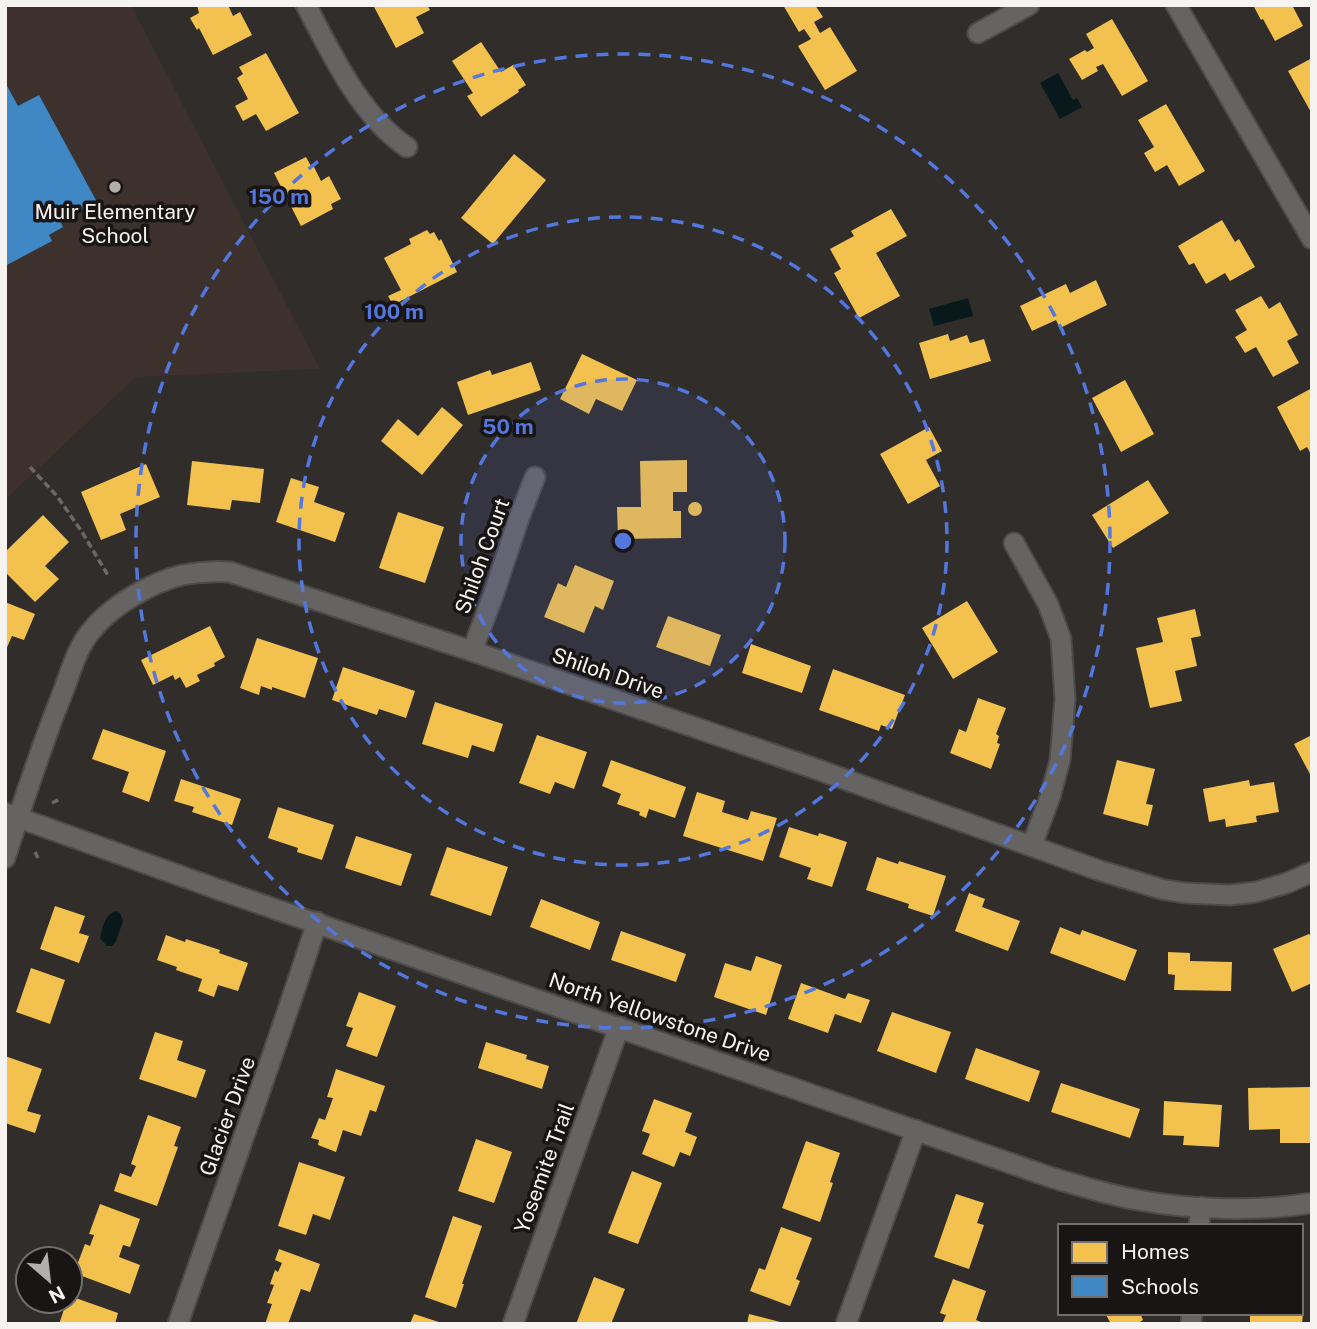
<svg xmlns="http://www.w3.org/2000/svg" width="1317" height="1329" font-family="'Public Sans',sans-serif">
<rect width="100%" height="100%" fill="#302d2b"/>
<polygon fill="#3c312c" points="5,5 131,5 320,369 136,377 5,500"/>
<g fill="#09181a">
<polygon points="1058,73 1073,100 1077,98 1082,107 1060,119 1040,83"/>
<polygon points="968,298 973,316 934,326 929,309"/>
<path d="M116,911L120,913L123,921L116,941L112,946H107L100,938C103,927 104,915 116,911Z"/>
</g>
<g fill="#f2c14e">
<polygon points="197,5 228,5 233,16 240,12 252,35 213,55 199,28 197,30 190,18 199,13"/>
<polygon points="373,5 427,5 430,10 416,17 424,33 396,48"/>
<polygon points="783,5 815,5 823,17 814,22 820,33 830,27 857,71 825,90 798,46 811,39 804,29 799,32"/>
<polygon points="1253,5 1292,5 1303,26 1275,41 1263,19 1261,20"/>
<polygon points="1112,19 1148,81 1122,96 1103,64 1096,67 1098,71 1082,80 1069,59 1085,50 1087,52 1094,48 1086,34"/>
<polygon points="481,42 501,72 513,65 526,85 518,90 519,92 481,117 467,96 473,93 452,61"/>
<polygon points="266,53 299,113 266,131 256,114 243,121 235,106 248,99 237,78 243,74 239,67"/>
<polygon points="1312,58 1312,114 1288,71"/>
<polygon points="1166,104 1205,171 1179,186 1167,165 1155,172 1144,153 1154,147 1138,120"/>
<polygon points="514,154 546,180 493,244 461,218"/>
<polygon points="306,157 311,166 313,165 321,181 329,176 341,199 331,204 333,209 301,226 274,173"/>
<polygon points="891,209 907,236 876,253 900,296 859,318 834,273 841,269 830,249 854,236 851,231"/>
<polygon points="1222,220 1235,242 1239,239 1255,267 1230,281 1225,273 1206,284 1194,263 1189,265 1178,246"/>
<polygon points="427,230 430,234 434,232 439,241 441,239 457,272 393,305 388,296 401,290 384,258 411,244 409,239"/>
<polygon points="1096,280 1107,305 1060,328 1056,320 1032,331 1020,306 1066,284 1070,293"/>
<polygon points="1261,296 1269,309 1280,302 1298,335 1287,341 1299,363 1273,377 1256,347 1245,353 1235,337 1247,330 1235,310"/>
<polygon points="948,334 950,341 967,335 970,343 984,339 991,361 930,379 919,343"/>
<polygon points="582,354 637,380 622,411 596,399 589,414 560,399"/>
<polygon points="531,362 541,390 468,415 457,382 490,370 492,375"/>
<polygon points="1125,380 1154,434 1121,452 1092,398"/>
<polygon points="1312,388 1312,456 1307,447 1300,451 1277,407"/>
<polygon points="442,407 463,425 422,475 381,441 398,419 418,436"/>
<polygon points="929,427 942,451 926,460 940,486 908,504 880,454"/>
<polygon points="687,460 687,492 673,492 673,511 681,511 681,538 618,539 617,507 641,507 640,461"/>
<polygon points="192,461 264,469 260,503 232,500 230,510 187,505"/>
<polygon points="146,464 160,497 120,514 126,530 101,540 81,492"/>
<polygon points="291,478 319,487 314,502 345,513 335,542 276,522"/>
<polygon points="1148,480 1169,513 1113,548 1092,515"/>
<circle cx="695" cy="509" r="7"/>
<polygon points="398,512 444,527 425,583 379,568"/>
<polygon points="43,515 69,542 45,566 59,579 35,602 5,572 5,552"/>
<polygon points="575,565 614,581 603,610 595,606 584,633 544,617 558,583 566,587"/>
<polygon points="967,601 998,652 953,679 922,628"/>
<polygon points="5,602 35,614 24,640 12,636 5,652"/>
<polygon points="1195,609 1201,636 1191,638 1197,666 1175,671 1182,701 1150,708 1136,648 1163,642 1157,618"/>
<polygon points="668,616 721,635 710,666 656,647"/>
<polygon points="210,626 225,657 214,663 215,666 197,675 200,681 186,688 180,677 175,680 173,675 153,685 141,660"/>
<polygon points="257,638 318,658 305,698 272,687 272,690 261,686 259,695 240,688"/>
<polygon points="751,644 811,666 802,693 742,673"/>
<polygon points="343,667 415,691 406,718 379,709 377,715 332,700"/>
<polygon points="833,669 905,695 892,729 881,725 879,731 819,710"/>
<polygon points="978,698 1006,708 996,734 999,736 997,743 1000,744 991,769 950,753 959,729 966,732"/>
<polygon points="435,702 503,724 494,752 472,745 468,758 422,744"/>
<polygon points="103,729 166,751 149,802 122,792 129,772 92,759"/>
<polygon points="537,735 587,752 574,789 555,782 550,794 519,783"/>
<polygon points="1312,735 1312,778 1294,744"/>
<polygon points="611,760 686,787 675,818 649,809 646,818 639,815 640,812 617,804 621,794 602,786"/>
<polygon points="1117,760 1155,769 1146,804 1153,805 1148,826 1103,814"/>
<polygon points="181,779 241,799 232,825 192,812 194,807 174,801"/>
<polygon points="1249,780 1250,786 1274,782 1279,812 1256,816 1257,822 1226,827 1225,819 1209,822 1203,789"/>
<polygon points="697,792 725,801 722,812 748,820 751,811 777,818 763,861 683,836"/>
<polygon points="278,807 334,825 322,860 297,852 298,848 268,838"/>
<polygon points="789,827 818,836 819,833 847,842 832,887 807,879 811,868 779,857"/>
<polygon points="356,836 412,854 401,886 345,868"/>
<polygon points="447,847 508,867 491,916 430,895"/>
<polygon points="877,857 898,864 899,861 946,876 933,916 908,908 909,904 866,890"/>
<polygon points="969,893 985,899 982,907 1020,921 1008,951 955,931"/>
<polygon points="541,899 600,922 590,950 530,927"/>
<polygon points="55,906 85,916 79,933 89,936 79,963 40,949"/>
<polygon points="1060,927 1080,935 1082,930 1137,950 1125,981 1050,953"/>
<polygon points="621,931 686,954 676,982 611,960"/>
<polygon points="1309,934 1312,938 1312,983 1292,992 1273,949"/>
<polygon points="166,935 185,942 186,939 220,950 219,953 248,963 238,991 218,985 214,997 198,991 202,979 176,970 177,967 157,960"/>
<polygon points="1168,952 1190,953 1190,961 1232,962 1231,991 1174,990 1175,975 1168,974"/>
<polygon points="756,956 782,965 766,1015 714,997 725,963 751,971"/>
<polygon points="31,968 65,980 50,1024 16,1012"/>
<polygon points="801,983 845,999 848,993 870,1000 861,1023 835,1014 828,1033 788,1019"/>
<polygon points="359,992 396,1006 377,1057 346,1046 353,1028 346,1026"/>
<polygon points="892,1012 951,1032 936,1073 877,1051"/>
<polygon points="155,1032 183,1041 177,1060 206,1070 196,1098 139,1079"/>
<polygon points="486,1042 527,1055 526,1059 549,1066 542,1089 478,1068"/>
<polygon points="976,1048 1040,1071 1029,1102 965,1079"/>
<polygon points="5,1056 42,1069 27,1111 41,1115 35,1133 5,1123"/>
<polygon points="336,1069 385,1086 376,1112 370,1110 361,1136 343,1130 336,1152 318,1145 319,1140 311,1138 319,1118 325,1120 333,1098 327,1097"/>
<polygon points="1061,1083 1140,1109 1130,1138 1051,1112"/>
<polygon points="1310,1087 1311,1143 1280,1143 1280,1129 1249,1130 1248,1088"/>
<polygon points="654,1099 692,1113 685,1132 697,1137 690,1156 680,1152 674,1167 642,1154 650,1134 642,1131"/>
<polygon points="1164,1101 1222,1105 1219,1147 1183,1145 1184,1136 1163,1135"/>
<polygon points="148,1115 181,1127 174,1146 178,1147 157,1206 114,1191 120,1173 131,1177 136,1166 131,1164"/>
<polygon points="476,1139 512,1152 494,1203 458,1191"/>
<polygon points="806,1141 840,1153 830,1182 833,1183 820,1222 782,1208"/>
<polygon points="299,1162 345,1177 330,1220 313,1214 306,1235 278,1226"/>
<polygon points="632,1171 662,1183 638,1244 608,1233"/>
<polygon points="956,1194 984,1203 977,1223 984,1225 969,1269 934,1257"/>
<polygon points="100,1204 140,1219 130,1247 123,1245 119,1257 140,1265 130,1294 74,1273 85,1244 90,1246 94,1235 89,1234"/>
<polygon points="453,1216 482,1226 462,1284 464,1284 456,1308 425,1297"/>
<polygon points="781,1227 812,1238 796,1279 800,1281 790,1306 750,1291 759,1268 765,1270"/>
<polygon points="279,1249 320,1264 310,1292 301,1289 288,1324 265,1324 272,1304 267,1303 274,1285 270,1284 275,1270 278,1272 282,1263 275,1260"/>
<polygon points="594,1277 625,1289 611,1324 576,1324"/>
<polygon points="953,1279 986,1291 976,1320 981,1322 981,1324 942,1324 946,1315 940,1313"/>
<polygon points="70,1296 118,1313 115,1324 59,1324 67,1301 70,1301"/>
<polygon points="1105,1313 1140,1313 1143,1320 1137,1324 1111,1324"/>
<polygon points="1250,1313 1303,1313 1302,1324 1250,1324"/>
<polygon points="414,1314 442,1323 442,1324 410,1324"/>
<polygon points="749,1314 784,1323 784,1324 747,1324"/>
</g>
<polygon fill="#3f88c5" points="5,82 18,106 39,95 97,202 60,221 63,227 49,235 52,241 5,266"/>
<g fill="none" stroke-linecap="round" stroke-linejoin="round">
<defs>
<g id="minor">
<path d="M306,5C331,53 361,117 407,147"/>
<polyline points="1176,5 1312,239"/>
<polyline points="978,33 1029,5"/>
<polyline points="1014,543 1048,604 1061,639 1065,699 1060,760 1050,797 1032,845"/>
<polyline points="472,651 493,596 519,518 535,477"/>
<path d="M5,813L220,890L1053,1178C1081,1186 1109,1195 1138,1200C1192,1210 1257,1212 1312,1203"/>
<path d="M5,858C23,803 41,746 63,692C71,671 77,647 92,630C111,606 152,582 182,575C198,572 214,571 230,572L472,651L816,769L1098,870L1161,889L1185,893L1230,895L1256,892L1287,883L1312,872"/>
<polyline points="1199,1226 1201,1207"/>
<path d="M178,1324C224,1190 274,1057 317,922"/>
<polyline points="513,1324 619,1027"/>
<polyline points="846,1324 916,1130"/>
<polyline points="1191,1324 1192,1313"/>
</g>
</defs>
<use href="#minor" stroke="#4d4a49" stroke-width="23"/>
<g stroke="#6b6867" stroke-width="3.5" stroke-dasharray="7 3.5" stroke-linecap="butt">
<polyline points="30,467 57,496 82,532 109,577"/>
<polyline points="52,803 60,799"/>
<polyline points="35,852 38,858"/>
</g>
<use href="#minor" stroke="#666463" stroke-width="19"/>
</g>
<circle cx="623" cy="541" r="162" fill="#5477de" fill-opacity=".12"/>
<g fill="none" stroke="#5477de" stroke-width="3.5" stroke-dasharray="12 9">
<circle cx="623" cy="541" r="162"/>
<circle cx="623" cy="541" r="324"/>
<circle cx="623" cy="541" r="487"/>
</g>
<circle fill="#b1aeac" stroke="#181514" stroke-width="2.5" cx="115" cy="187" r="7"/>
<g text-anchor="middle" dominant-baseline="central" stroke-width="7" stroke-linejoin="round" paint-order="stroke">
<g font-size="21" fill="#f7f3f1" stroke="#181514">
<text x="115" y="211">Muir Elementary<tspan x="115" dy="24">School</tspan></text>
</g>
<g font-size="21" fill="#f7f3f1" stroke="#181514">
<text transform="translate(482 556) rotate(-70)">Shiloh Court</text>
<text transform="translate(608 673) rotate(19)">Shiloh Drive</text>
<text transform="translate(660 1017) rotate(19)">North Yellowstone Drive</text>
<text transform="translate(227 1116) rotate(-70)">Glacier Drive</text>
<text transform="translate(544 1168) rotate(-70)">Yosemite Trail</text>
</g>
</g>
<circle cx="623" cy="541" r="10" fill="#5477de" stroke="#181514" stroke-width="3.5"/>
<g font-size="21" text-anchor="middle" font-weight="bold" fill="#5477de" stroke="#181514" stroke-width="7" stroke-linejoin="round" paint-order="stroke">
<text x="279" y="204">150 m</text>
<text x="394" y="319">100 m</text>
<text x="508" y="434">50 m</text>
</g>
<rect width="1317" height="1329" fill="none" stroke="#f7f3f1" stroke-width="14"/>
<rect x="1058" y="1224" width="245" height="91" fill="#181514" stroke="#716e6c" stroke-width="2"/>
<rect x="1072" y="1242" width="35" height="21" fill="#f2c14e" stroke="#716e6c" stroke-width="2"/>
<text x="1121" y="1259" font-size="21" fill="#f7f3f1">Homes</text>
<rect x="1072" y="1276" width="35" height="21" fill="#3f88c5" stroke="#716e6c" stroke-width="2"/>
<text x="1121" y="1294" font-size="21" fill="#f7f3f1">Schools</text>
<g transform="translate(49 1280) rotate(152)"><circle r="33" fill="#181514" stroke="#716e6c" stroke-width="2"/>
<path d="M0-5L12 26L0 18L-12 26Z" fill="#b1aeac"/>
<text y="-10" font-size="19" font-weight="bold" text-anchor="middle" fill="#f7f3f1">N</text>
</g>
</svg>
